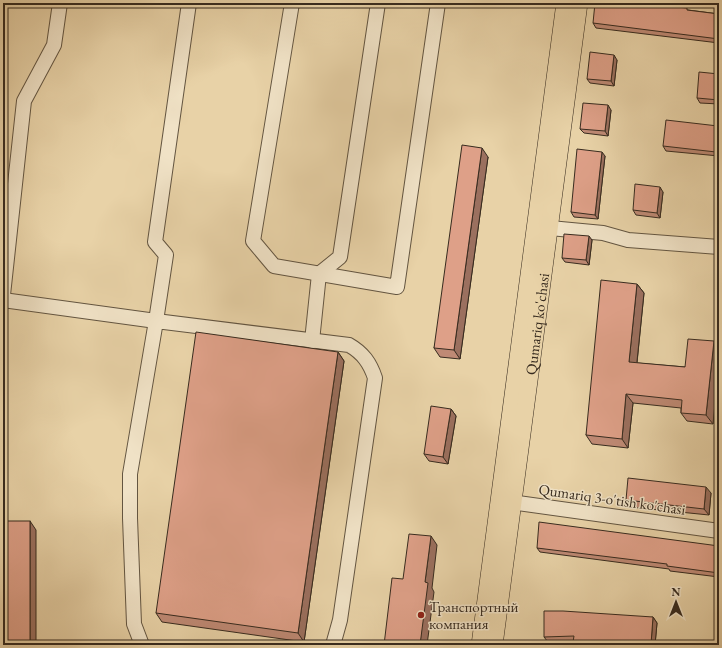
<svg xmlns="http://www.w3.org/2000/svg" width="722" height="648" font-family="'EB Garamond',serif">
<rect width="100%" height="100%" fill="#e8d2a7"/>
<filter id="stains"><feTurbulence type="fractalNoise" baseFrequency=".005" numOctaves="4"/><feColorMatrix values="0 0 0 0 .2 0 0 0 0 .09 0 0 0 0 .02 0 0 0 .5 -.17"/></filter>
<radialGradient id="worn" r=".72"><stop offset=".6" stop-color="#630" stop-opacity="0"/><stop offset="1" stop-color="#630" stop-opacity=".3"/></radialGradient>
<g fill="none" stroke-linecap="round" stroke-linejoin="round">
<defs>
<g id="minor">
<polyline points="292,3 253,241 274,266 397,287 438,3"/>
<polyline points="550,228 603,233 628,240 719,247"/>
<polyline points="3,295 24,101 54,45 60,3"/>
<polyline points="3,300 156,321 166,255 155,242 189,3"/>
<polyline points="312,341 319,274 340,257 378,3"/>
<polyline points="504,501 719,531"/>
<path d="M142,645L134,624L130,518V474L156,321L349,345C363,353 370,363 375,378L340,620L333,645"/>
</g>
<g id="major">
<polyline points="480,645 565,3"/>
<path id="s1" d="M494,645L579,3"/>
</g>
</defs>
<use href="#minor" stroke="#635541" stroke-width="16"/>
<use href="#major" stroke="#372b1f" stroke-width="18"/>
<use href="#minor" stroke="#f0e2c6" stroke-width="14"/>
<use href="#major" stroke="#e8d2a7" stroke-width="17"/>
</g>
<g fill="#bf8a75" stroke="#372b1f">
<polygon points="688,10 719,14 719,43 596,28 593,23"/>
<polygon points="617,60 614,86 590,83 587,79"/>
<polygon points="719,74 719,104 700,103 697,98"/>
<polygon points="611,110 608,136 584,133 580,129"/>
<polygon points="718,126 719,156 666,151 663,146"/>
<polygon points="605,156 598,219 574,217 571,212"/>
<polygon points="488,157 460,359 440,357 434,348"/>
<polygon points="663,192 660,218 636,215 633,210"/>
<polygon points="592,240 589,265 565,262 562,258"/>
<polygon points="637,284 644,293 637,363 685,367 714,341 719,349 719,362 713,424 687,421 681,413 681,408 633,403 628,448 592,444 586,435"/>
<polygon points="338,352 344,361 304,642 162,622 156,613"/>
<polygon points="451,409 456,416 448,464 429,461 424,454"/>
<polygon points="711,493 709,515 630,507 626,500"/>
<polygon points="719,546 719,577 670,571 669,569 540,552 537,548"/>
<polygon points="653,617 657,623 655,645 576,645 573,642 548,642 544,637"/>
</g>
<g fill="#9b705f" stroke="#372b1f">
<polygon points="614,55 617,60 614,86 611,81"/>
<polygon points="608,105 611,110 608,136 605,131"/>
<polygon points="718,126 719,127 719,156 716,152"/>
<polygon points="482,148 488,157 460,359 454,350"/>
<polygon points="602,152 605,156 598,219 595,215"/>
<polygon points="660,187 663,192 660,218 657,213"/>
<polygon points="589,236 592,240 589,265 586,260"/>
<polygon points="637,284 644,293 636,371 629,362"/>
<polygon points="714,341 719,349 719,362 713,424 706,415"/>
<polygon points="338,352 344,361 304,642 298,633"/>
<polygon points="626,394 633,403 628,448 622,439"/>
<polygon points="451,409 456,416 448,464 443,457"/>
<polygon points="3,433 5,436 3,446"/>
<polygon points="706,487 711,493 709,515 704,509"/>
<polygon points="30,521 36,530 36,645 30,645"/>
<polygon points="431,536 437,545 432,588 434,592 427,645 420,645 425,582"/>
<polygon points="653,617 657,623 655,645 652,645 651,644"/>
</g>
<g fill="#dea088" stroke="#372b1f">
<polygon points="595,3 638,3 687,8 687,10 719,14 719,39 593,23"/>
<polygon points="590,52 614,55 611,81 587,79"/>
<polygon points="699,72 719,74 719,100 697,98"/>
<polygon points="583,103 608,105 605,131 580,129"/>
<polygon points="666,120 718,126 716,152 663,146"/>
<polygon points="462,145 482,148 454,350 434,348"/>
<polygon points="577,149 602,152 595,215 571,212"/>
<polygon points="635,184 660,187 657,213 633,210"/>
<polygon points="564,234 589,236 586,260 562,258"/>
<polygon points="601,280 637,284 629,362 685,367 688,339 714,341 706,415 681,413 682,400 626,394 622,439 586,435"/>
<polygon points="196,332 338,352 298,633 156,613"/>
<polygon points="431,406 451,409 443,457 424,454"/>
<polygon points="628,478 706,487 704,509 626,500"/>
<rect x="3" y="521" width="27" height="124"/>
<polygon points="539,522 719,546 719,573 667,566 667,564 537,548"/>
<polygon points="409,534 431,536 425,582 428,583 420,645 384,645 392,578 403,579"/>
<polygon points="544,611 563,611 653,617 651,644 614,642 614,645 597,645 597,644 573,642 574,636 544,637"/>
</g>
<circle fill="#8f2418" stroke="#f0e2c6" stroke-width="1.5" cx="421" cy="615" r="4"/>
<g text-anchor="middle" dominant-baseline="central" stroke-width="3" stroke-linejoin="round" paint-order="stroke">
<g font-size="15" fill="#372b1f" stroke="#f0e2c6">
<text stroke="none"><textPath href="#s1" startOffset="324">Qumariq ko'chasi</textPath></text>
<text transform="translate(612 499) rotate(8)">Qumariq 3-o'tish ko'chasi</text>
</g>
<g font-size="15" fill="#372b1f" stroke="#f0e2c6" text-anchor="start">
<text x="429" y="606">Транспортный<tspan x="429" dy="17">компания</tspan></text>
</g>
</g>
<rect width="722" height="648" fill="none" stroke="#e8d2a7" stroke-width="16"/>
<rect x="4" y="4" width="714" height="640" fill="none" stroke="#372b1f" stroke-width="2"/>
<rect x="8" y="8" width="706" height="632" fill="none" stroke="#372b1f"/>
<g transform="translate(676 602)" stroke="#f0e2c6" stroke-width="3" paint-order="stroke">
<path d="M0-3L7 15L0 10L-7 15Z" fill="#372b1f"/>
<text y="-6" font-size="11" font-weight="bold" text-anchor="middle" fill="#372b1f">N</text>
</g>
<rect width="100%" height="100%" filter="url(#stains)"/>
<rect width="100%" height="100%" fill="url(#worn)"/>
</svg>
